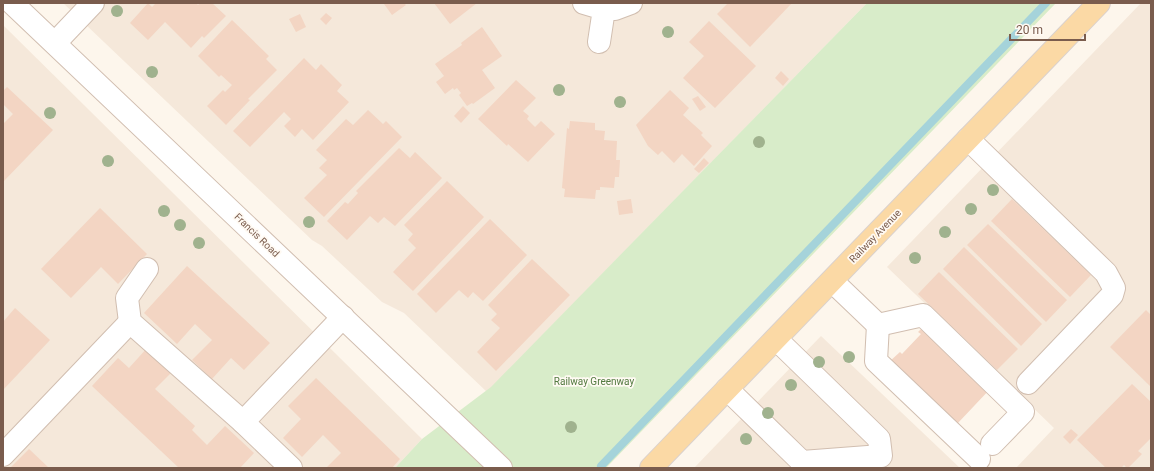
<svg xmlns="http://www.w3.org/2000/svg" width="1154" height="471" font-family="Roboto,sans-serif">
<rect width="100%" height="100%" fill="#fdf6ec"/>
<g fill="#f5e8da">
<polygon points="63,3 867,3 487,392 404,313 382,302 322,246 312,240"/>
<polygon points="1141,3 1151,3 1151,468 1016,468 1054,428 887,267"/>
<polygon points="3,25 422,439 395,468 3,468"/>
<polygon points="821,336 960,468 694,468"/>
</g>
<polygon fill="#d8ecc9" points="867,3 1056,3 606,468 395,468 422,439 491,387"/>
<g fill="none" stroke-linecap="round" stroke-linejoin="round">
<polyline stroke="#a5d3da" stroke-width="8" points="601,466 1046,3"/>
</g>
<g fill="#f3d5c3">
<polygon points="148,3 152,7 156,3 196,3 198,5 200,3 212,3 226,16 204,38 202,36 191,48 165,22 148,40 130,23"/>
<polygon points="385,3 404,3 406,5 392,15 384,4"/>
<polygon points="434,3 477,3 450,24"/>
<polygon points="728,3 792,3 750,47 717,14"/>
<polygon points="326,13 332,18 326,25 320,19"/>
<polygon points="300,14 306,27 296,32 289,19"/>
<polygon points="232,20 269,56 266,59 277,70 248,99 250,100 226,125 207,106 223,90 225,92 232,85 221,75 219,77 198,56"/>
<polygon points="709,21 756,66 715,108 683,78 704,56 689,42"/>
<polygon points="482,27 502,56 482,70 495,88 473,104 472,103 467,106 459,95 461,93 457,88 454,90 453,88 445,94 436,82 444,76 435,64 462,45 461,43"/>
<polygon points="304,58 316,70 321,64 342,85 337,91 349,102 313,140 302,129 295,137 284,126 291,119 284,112 250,147 233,131"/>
<polygon points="781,71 789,79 783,86 775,78"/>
<polygon points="516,80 536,98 523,111 529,116 527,119 535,127 541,121 555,134 528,162 508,144 507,146 478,119"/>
<polygon points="7,87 53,130 3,182 3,124 13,114 3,104 3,91"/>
<polygon points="670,90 689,108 683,115 703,133 701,135 712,146 694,166 682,154 674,163 662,151 658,155 648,146 636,125"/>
<polygon points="698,96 706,107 700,111 692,99"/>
<polygon points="463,106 470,113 461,123 454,116"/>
<polygon points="368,110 383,124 386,121 402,137 324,217 304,198 327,175 319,168 327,160 316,150 346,119 353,125"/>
<polygon points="570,121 595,123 595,130 605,131 604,140 617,141 616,160 620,160 619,177 615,177 614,188 600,187 600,190 596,190 595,199 564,197 565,189 562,188 567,128 569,129"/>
<polygon points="399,148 410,158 415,152 442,178 395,226 384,217 378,223 370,216 347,240 327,221 345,202 348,204 358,193 356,191"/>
<polygon points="704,158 709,163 699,173 694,169"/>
<polygon points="447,181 484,217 413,291 393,272 416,248 408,240 413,234 404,225"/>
<polygon points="631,199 633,213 619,215 617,201"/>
<polygon points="1012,199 1091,275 1070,297 991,221"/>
<polygon points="100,208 147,254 118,284 101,267 71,298 41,269"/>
<polygon points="490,219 527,255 483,301 473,292 468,298 459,290 436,313 417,294"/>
<polygon points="988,224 1067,300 1046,322 967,245"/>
<polygon points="964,247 1042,324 1021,346 943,269"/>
<polygon points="532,259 570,295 496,371 477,352 500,328 491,320 497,314 488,305"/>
<polygon points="187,266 270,343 244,370 231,358 212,379 192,360 212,340 195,324 177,344 144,313"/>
<polygon points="939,272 1018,349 997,370 918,294"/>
<polygon points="15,308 50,340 3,390 3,322"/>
<polygon points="1146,310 1151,315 1151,387 1110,347"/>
<polygon points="927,323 991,388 957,424 889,362 900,352 902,354 921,334 918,332"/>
<polygon points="148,347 173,371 155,389 195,426 192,430 207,445 225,426 254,453 240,468 179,468 92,386 118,358 129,368"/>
<polygon points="316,378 400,459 392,468 326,468 341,453 323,435 302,457 283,438 301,419 288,406"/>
<polygon points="1132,384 1151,402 1151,438 1138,451 1142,454 1128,468 1127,468 1124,465 1121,468 1106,468 1077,440"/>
<polygon points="1071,429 1078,435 1070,444 1063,437"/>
<polygon points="29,449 49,468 10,468"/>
</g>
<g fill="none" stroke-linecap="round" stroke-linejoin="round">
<defs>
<g id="minor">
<polyline points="12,3 501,468"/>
<polyline points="584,3 604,9 599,42"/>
<polyline points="604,9 615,9 631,3"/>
<polyline points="55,43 93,3"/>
<polyline points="968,139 1106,273 1114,288 1112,295 1028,383"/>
<polyline points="147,269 127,298 130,322 243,422 291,468"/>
<polyline points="832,281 878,325 923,315 1023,412 992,444"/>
<polyline points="878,325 876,361 979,459"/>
<polyline points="727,389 802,462 881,456 879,439 776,339"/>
<polyline points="243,422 343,317"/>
<polyline points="3,455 130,322"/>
</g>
<polyline id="major" points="651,468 1099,3"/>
</defs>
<use href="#minor" stroke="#d1beb0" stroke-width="24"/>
<use href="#major" stroke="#dad1cd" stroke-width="24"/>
<use href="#minor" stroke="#fff" stroke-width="22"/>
<use href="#major" stroke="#fbd9a5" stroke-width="22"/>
</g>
<g fill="#a0b28e">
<circle cx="117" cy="11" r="6"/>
<circle cx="668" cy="32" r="6"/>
<circle cx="152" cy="72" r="6"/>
<circle cx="559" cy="90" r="6"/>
<circle cx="620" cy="102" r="6"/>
<circle cx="50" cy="113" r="6"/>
<circle cx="759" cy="142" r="6"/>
<circle cx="108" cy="161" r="6"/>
<circle cx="993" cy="190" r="6"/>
<circle cx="971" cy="209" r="6"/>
<circle cx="164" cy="211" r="6"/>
<circle cx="309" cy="222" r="6"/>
<circle cx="180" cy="225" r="6"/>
<circle cx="945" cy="232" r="6"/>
<circle cx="199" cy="243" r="6"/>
<circle cx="915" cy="258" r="6"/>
<circle cx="849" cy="357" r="6"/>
<circle cx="819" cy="362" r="6"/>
<circle cx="791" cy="385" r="6"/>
<circle cx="768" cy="413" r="6"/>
<circle cx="571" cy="427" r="6"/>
<circle cx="746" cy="439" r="6"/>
</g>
<g text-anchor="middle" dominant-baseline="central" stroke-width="3.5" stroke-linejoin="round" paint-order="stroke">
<g font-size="10" fill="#7a5c4d" stroke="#fffaf3">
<text transform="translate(257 235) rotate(44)">Francis Road</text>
<text transform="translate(875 236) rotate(-46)">Railway Avenue</text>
</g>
<g font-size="10" fill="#537a41" stroke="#fffaf3">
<text x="594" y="381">Railway Greenway</text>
</g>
</g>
<rect width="1154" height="471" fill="none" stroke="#7a5c4d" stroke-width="8"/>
<path d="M1010 34v6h75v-6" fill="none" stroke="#7a5c4d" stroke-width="2"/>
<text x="1016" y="34" font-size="12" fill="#7a5c4d" stroke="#fffaf3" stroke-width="3" paint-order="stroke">20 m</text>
</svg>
